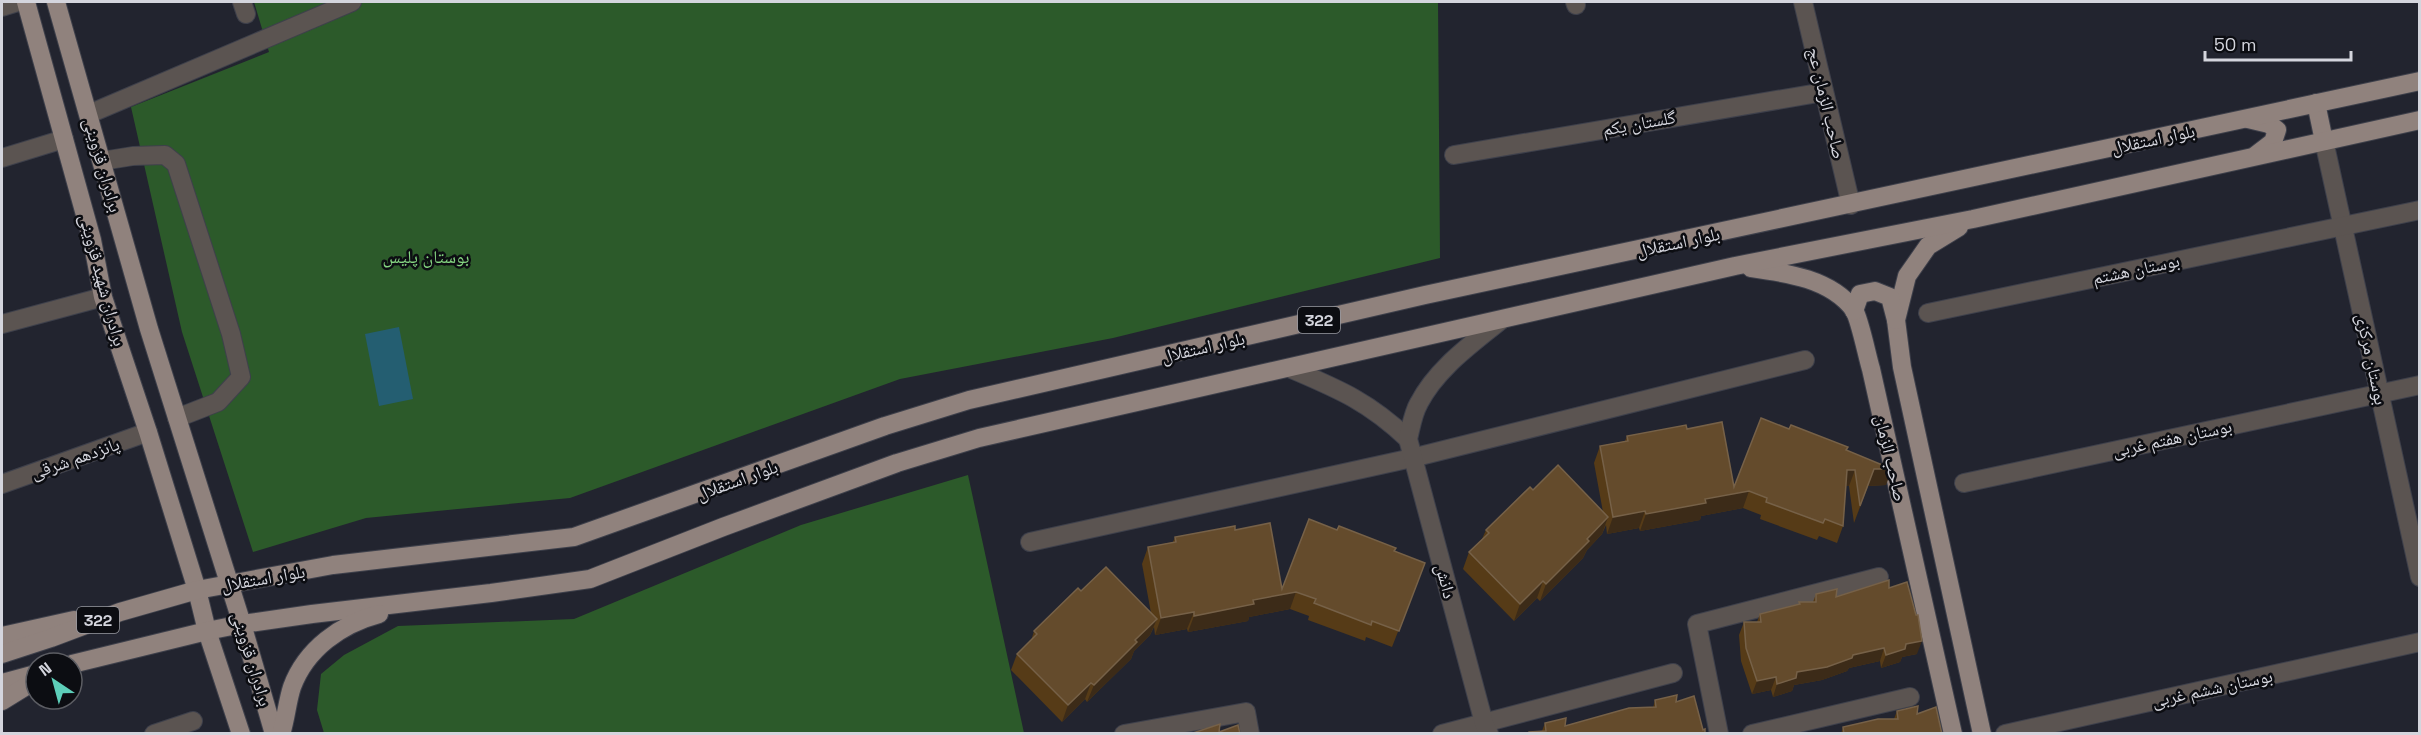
<svg xmlns="http://www.w3.org/2000/svg" width="2421" height="735" font-family="'Space Grotesk','Noto Naskh Arabic',sans-serif">
<style>
.green{fill:#2c5a2a}
.water{fill:#245e71}
.lines{fill:none;stroke-linecap:round;stroke-linejoin:round}
.minor-casing{stroke:#3e404b;stroke-width:20}
.major-casing{stroke:#3e404b;stroke-width:20}
.minor{stroke:#5b5451;stroke-width:18}
.major{stroke:#90827d;stroke-width:18}
.wall{fill:#563b17}
.shaded-wall{fill:#3c2b18}
.building{fill:#644b2c;stroke:#766148;stroke-width:1.5}
.labels{text-anchor:middle;dominant-baseline:central;stroke-width:5;stroke-linejoin:round;paint-order:stroke}
.shield{fill:#0c0d12;stroke:#9899a0;stroke-width:1.5}
.shield-label{font-size:16px;font-weight:bold;fill:#d4d5dd}
.street-label{font-size:18px;fill:#d4d5dd;stroke:#0c0d12}
.park-label{font-size:18px;fill:#86d782;stroke:#0c0d12}
</style>
<rect width="100%" height="100%" fill="#22242f"/>
<!-- green -->
<g class="green">
<polygon points="254,2 1438,2 1440,258 1113,338 900,379 570,498 366,518 253,552 182,332 131,107 269,52"/>
<polygon points="968,475 1024,733 324,733 317,710 321,674 344,655 398,626 574,619 801,525"/>
</g>
<!-- water -->
<polygon class="water" points="399,327 413,399 379,406 365,334"/>
<g class="lines">
<defs>
<g id="minor">
<polyline points="242,2 246,14"/>
<polyline points="1575,2 1576,5"/>
<polyline points="1803,2 1851,205"/>
<polyline points="2,7 18,2"/>
<polyline points="89,114 352,2"/>
<polyline points="2324,141 2420,577"/>
<polyline points="1454,155 1824,92"/>
<polyline points="2,158 64,139"/>
<polyline points="102,161 133,156 165,155 176,164 231,334 241,377 218,402 177,418"/>
<polyline points="1928,313 2420,210"/>
<polyline points="2,324 103,297"/>
<path d="M1289 368C1338 389 1368 401 1408 439"/>
<polyline points="1964,483 2420,385"/>
<polyline points="2,484 148,432"/>
<polyline points="1030,542 1412,458 1805,360"/>
<polyline points="154,734 193,721"/>
<polyline points="1124,734 1246,712 1250,734"/>
<polyline points="1442,734 1673,673"/>
<path d="M1489 734 1484 723 1408 439C1411 427 1413 413 1419 403 1437 368 1472 344 1501 320"/>
<polyline points="1719,734 1697,624 1879,577"/>
<polyline points="1752,734 1910,697"/>
<polyline points="2005,734 2420,642"/>
</g>
<g id="major">
<polyline points="26,2 92,240 103,297 148,432 197,590 207,631 241,734"/>
<polyline points="56,2 149,329 242,624 274,734"/>
<polyline points="2316,103 2324,141"/>
<polyline points="2248,119 2269,124 2277,130 2273,142 2256,155"/>
<polyline points="1959,227 1928,246 1907,276 1896,320 1902,367 1982,734"/>
<path d="M1751 268C1787 273 1831 279 1854 310 1860 320 1867 356 1871 369L1953 734"/>
<polyline points="1854,311 1860,294 1875,291 1890,297 1896,320"/>
<polyline points="2,636 74,620"/>
<polyline points="2,654 51,638 120,612 197,590 333,565 574,537 885,426 969,400 1425,295 2420,81"/>
<polyline points="72,664 207,631 242,624 312,614 491,593 590,579 723,527 897,463 979,438 1735,266 1973,219 2420,120"/>
<polyline points="2,683 32,675"/>
<polyline points="2,701 36,680"/>
<path d="M281 734C286 719 287 702 292 687 306 649 341 624 379 614"/>
</g>
</defs>
<!-- minor casing -->
<use href="#minor" class="minor-casing"/>
<!-- major casing -->
<use href="#major" class="major-casing"/>
<!-- minor -->
<use href="#minor" class="minor"/>
<!-- major -->
<use href="#major" class="major"/>
</g>
<!-- wall -->
<g class="wall">
<polygon points="1687,429 1734,487 1846,450 1886,485 1868,486 1854,523 1849,486 1846,486 1843,526 1837,543 1819,536 1817,540 1760,519 1761,515 1743,508 1701,516 1700,520 1640,531 1639,528 1607,534 1606,525 1602,534 1587,550 1583,558 1540,601 1537,598 1514,621 1463,569 1469,552 1482,539 1486,530 1533,490 1603,512 1594,463 1600,446 1625,441 1627,436"/>
<polygon points="1235,530 1282,589 1395,551 1425,563 1392,647 1366,637 1365,641 1308,620 1309,616 1290,609 1249,617 1248,621 1188,632 1187,629 1155,635 1154,627 1150,635 1134,651 1131,659 1087,702 1085,699 1062,722 1011,670 1017,654 1031,641 1034,631 1081,591 1151,613 1142,564 1148,547 1173,542 1175,537"/>
<polygon points="1889,588 1917,654 1902,657 1900,662 1881,668 1880,661 1849,668 1847,671 1822,680 1794,685 1792,691 1773,697 1771,690 1752,694 1741,661 1739,635 1744,622 1757,622 1760,614 1799,604 1799,602 1813,602 1816,594 1836,597"/>
<polygon points="1655,700 1676,702 1703,730 1705,734 1528,734 1529,732 1542,731 1545,723 1565,726 1653,708"/>
<polygon points="1897,711 1917,714 1942,734 1841,734 1843,727 1894,719"/>
</g>
<!-- shaded-wall -->
<g class="shaded-wall">
<polygon points="1874,469 1892,469 1886,485 1868,486 1854,523"/>
<polygon points="1847,470 1855,470 1849,486 1841,486"/>
<polygon points="1749,491 1743,508 1701,516 1700,520 1640,531 1646,514 1705,499"/>
<polygon points="1645,511 1639,528 1607,534 1613,517"/>
<polygon points="1608,517 1602,534 1587,550 1583,558 1540,601 1546,584 1587,539"/>
<polygon points="1543,581 1537,598 1514,621 1520,604"/>
<polygon points="1296,592 1290,609 1249,617 1248,621 1188,632 1194,616 1253,600"/>
<polygon points="1194,612 1187,629 1155,635 1161,618"/>
<polygon points="1157,619 1150,635 1134,651 1131,659 1087,702 1094,685 1135,640"/>
<polygon points="1922,641 1917,654 1902,657 1900,662 1881,668 1886,655 1906,644"/>
<polygon points="1884,648 1880,661 1849,668 1847,671 1822,680 1794,685 1792,691 1773,697 1777,684 1797,672 1853,655"/>
<polygon points="1776,677 1771,690 1752,694 1757,681"/>
<polygon points="1091,683 1085,699 1062,722 1068,705"/>
</g>
<!-- building -->
<g class="building">
<polygon points="1761,418 1789,429 1791,425 1848,447 1846,450 1892,469 1874,469 1860,506 1855,470 1847,470 1843,526 1825,519 1823,523 1766,502 1767,498 1749,491 1705,499 1706,503 1646,514 1645,511 1613,517 1600,446 1628,441 1627,436 1686,425 1687,429 1722,422 1734,487"/>
<polygon points="1558,465 1608,517 1587,539 1589,541 1546,584 1543,581 1520,604 1469,552 1489,533 1486,530 1530,487 1533,490"/>
<polygon points="1309,519 1337,530 1339,526 1396,548 1394,551 1425,563 1399,631 1372,621 1371,625 1314,603 1316,599 1296,592 1253,600 1254,604 1194,616 1194,612 1161,618 1148,547 1176,542 1175,537 1235,526 1235,530 1270,523 1282,589"/>
<polygon points="1106,567 1157,619 1135,640 1137,642 1094,685 1091,683 1068,705 1017,654 1037,634 1034,631 1078,588 1081,591"/>
<polygon points="1889,580 1889,588 1907,582 1916,615 1918,615 1922,641 1906,644 1905,649 1886,655 1884,648 1853,655 1852,658 1827,667 1797,672 1796,678 1777,684 1776,677 1757,681 1746,648 1744,622 1761,622 1760,614 1800,604 1799,602 1816,602 1816,594 1837,589 1836,597"/>
<polygon points="1677,695 1676,702 1694,696 1703,730 1705,729 1705,734 1529,734 1529,732 1546,731 1545,723 1566,718 1565,726 1629,708 1656,707 1655,700"/>
<polygon points="1918,706 1917,714 1936,707 1942,734 1844,734 1843,727 1878,719 1898,719 1897,711"/>
<polygon points="1220,724 1219,732 1238,725 1240,734 1190,734"/>
</g>
<g class="labels">
<!-- shield labels -->
<g class="shield">
<rect x="1298" y="307" width="42" height="26" rx="4.5"/>
<rect x="77" y="607" width="42" height="26" rx="4.5"/>
</g>
<g class="shield-label">
<text x="1319" y="320">322</text>
<text x="98" y="620">322</text>
</g>
<!-- street labels -->
<g class="street-label">
<text transform="translate(1827 103) rotate(77)">صاحب الزمان عج</text>
<text transform="translate(1639 123) rotate(-10)">گلستان یکم</text>
<text transform="translate(2153 139) rotate(-12)">بلوار استقلال</text>
<text transform="translate(103 165) rotate(74)">برادران قزوینی</text>
<text transform="translate(1678 242) rotate(-12)">بلوار استقلال</text>
<text transform="translate(2136 269) rotate(-12)">بوستان هشتم</text>
<text transform="translate(103 280) rotate(75)">برادران شهید قزوینی</text>
<text transform="translate(1203 347) rotate(-13)">بلوار استقلال</text>
<text transform="translate(2372 359) rotate(78)">بوستان مرکزی</text>
<text transform="translate(2172 438) rotate(-12)">بوستان هفتم غربی</text>
<text transform="translate(75 458) rotate(-19)">پانزدهم شرقی</text>
<text transform="translate(1891 458) rotate(77)">صاحب الزمان</text>
<text transform="translate(737 480) rotate(-20)">بلوار استقلال</text>
<text transform="translate(263 578) rotate(-10)">بلوار استقلال</text>
<text transform="translate(1446 581) rotate(75)">دانش</text>
<text transform="translate(252 659) rotate(73)">برادران قزوینی</text>
<text transform="translate(2212 688) rotate(-12)">بوستان ششم غربی</text>
</g>
<!-- park labels -->
<g class="park-label">
<text x="426" y="256">بوستان پلیس</text>
</g>
</g>
<!-- border -->
<rect width="2421" height="735" fill="none" stroke="#d4d5dd" stroke-width="6"/>
<!-- north arrow -->
<g transform="translate(54 681) rotate(324)"><circle r="28" fill="#0c0d12" stroke="#5c5d63" stroke-width="1.5"/>
<path d="M0-4.5L10 22L0 15L-10 22Z" fill="#5dceb9"/>
<text y="-9" font-size="16" font-weight="bold" text-anchor="middle" fill="#d4d5dd">N</text>
</g>
<!-- scale -->
<path d="M2205 51v9h146v-9" fill="none" stroke="#d4d5dd" stroke-width="3"/>
<text x="2214" y="51" font-size="18" fill="#d4d5dd" stroke="#0c0d12" stroke-width="4.5" paint-order="stroke">50 m</text>
</svg>
